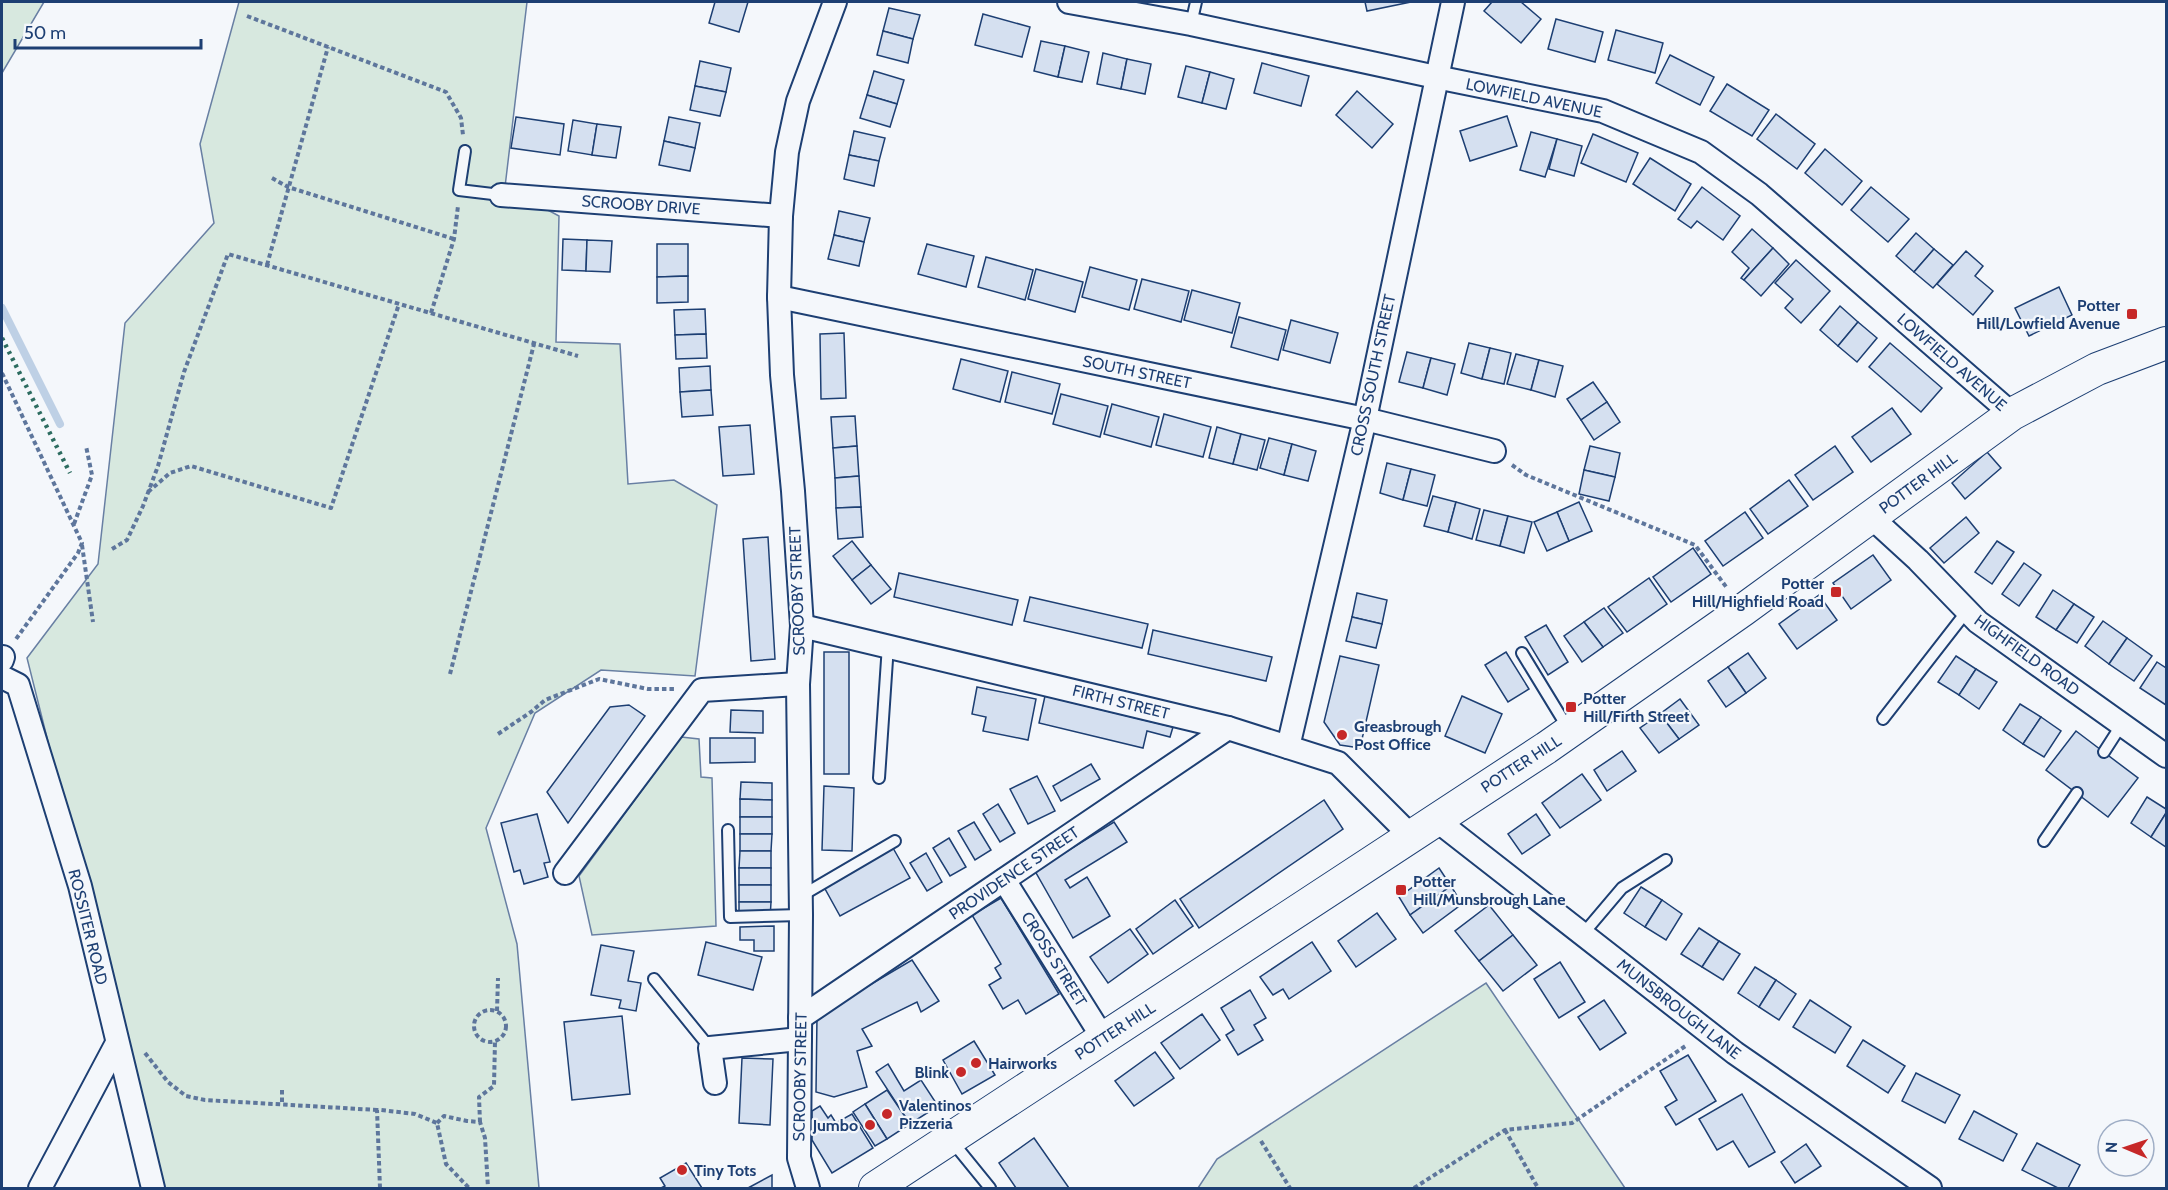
<svg xmlns="http://www.w3.org/2000/svg" width="2168" height="1190" font-family="Cabin,sans-serif">
<style>
.green{fill:#d7e8df;stroke:#687fa3;stroke-width:1.5}
.lines{fill:none;stroke-linecap:round;stroke-linejoin:round}
.stream{stroke:#bed0e5;stroke-width:8}
.building{fill:#d5e0f0;stroke:#1d3f73;stroke-width:1.5}
.lane-casing{stroke:#1d3f73;stroke-width:14}
.street-casing{stroke:#1d3f73;stroke-width:26}
.secondary-casing{stroke:#1d3f73;stroke-width:34}
.path{stroke:#5e769c;stroke-width:4;stroke-dasharray:4.5 3;stroke-linecap:butt}
.lane{stroke:#f4f7fb;stroke-width:10}
.street{stroke:#f4f7fb;stroke-width:22}
.secondary{stroke:#f4f7fb;stroke-width:32}
.hedge{stroke:#2c6c60;stroke-width:4.5;stroke-dasharray:3 4.5;stroke-linecap:butt}
.poi-dot{fill:#c62828;stroke:#f4f7fb;stroke-width:2}
.labels{text-anchor:middle;dominant-baseline:central;stroke-width:4.5;stroke-linejoin:round;paint-order:stroke}
.street-label{font-size:16px;fill:#1d3f73;stroke:#f4f7fb}
.poi-label{font-size:16px;font-weight:bold;fill:#1d3f73;stroke:#f4f7fb;text-anchor:start}
</style>
<rect width="100%" height="100%" fill="#f4f7fb"/>
<!-- green -->
<g class="green">
<polygon points="2,2 44,2 2,73"/>
<polygon points="239,2 527,2 505,187 559,216 556,342 620,344 628,484 674,480 717,505 695,676 601,670 535,713 486,828 517,944 539,1188 160,1188 27,658 98,564 125,323 214,223 200,144"/>
<polygon points="681,737 699,739 701,777 712,778 716,926 592,935 579,876"/>
<polygon points="1486,983 1625,1188 1198,1188 1217,1159"/>
</g>
<g class="lines">
<!-- stream -->
<polyline class="stream" points="2,308 60,424"/>
</g>
<!-- building -->
<g class="building">
<polygon points="715,2 748,2 739,32 709,23"/>
<polygon points="1365,2 1411,2 1367,11"/>
<polygon points="1492,2 1521,2 1541,19 1521,43 1484,11"/>
<polygon points="889,8 920,15 913,39 883,31"/>
<polygon points="983,14 1030,27 1022,57 975,45"/>
<polygon points="1556,19 1603,32 1595,62 1548,49"/>
<polygon points="1616,30 1663,43 1655,73 1608,60"/>
<polygon points="883,31 913,39 908,63 877,55"/>
<polygon points="1041,41 1065,46 1058,77 1034,71"/>
<polygon points="1065,46 1089,52 1082,82 1058,77"/>
<polygon points="1103,53 1127,59 1121,89 1097,84"/>
<polygon points="1670,55 1714,77 1700,105 1656,83"/>
<polygon points="1127,59 1151,64 1145,94 1121,89"/>
<polygon points="700,61 731,68 726,92 695,86"/>
<polygon points="1262,63 1309,76 1301,106 1254,93"/>
<polygon points="1186,66 1210,72 1202,103 1178,97"/>
<polygon points="874,71 904,80 897,104 867,95"/>
<polygon points="1210,72 1234,79 1226,109 1202,103"/>
<polygon points="1727,84 1769,110 1752,136 1710,111"/>
<polygon points="695,86 726,92 720,116 690,110"/>
<polygon points="1357,91 1393,124 1372,148 1336,115"/>
<polygon points="867,95 897,104 890,127 860,118"/>
<polygon points="1776,114 1815,144 1797,169 1757,139"/>
<polygon points="1507,116 1517,146 1470,161 1460,131"/>
<polygon points="516,117 564,124 560,155 511,148"/>
<polygon points="669,117 700,123 695,148 664,141"/>
<polygon points="573,120 597,124 592,155 568,151"/>
<polygon points="597,124 621,127 616,158 592,155"/>
<polygon points="854,131 885,138 879,161 849,155"/>
<polygon points="1531,132 1557,139 1545,177 1520,170"/>
<polygon points="1593,134 1638,153 1626,182 1581,163"/>
<polygon points="1557,139 1582,146 1574,176 1549,169"/>
<polygon points="664,141 695,148 690,171 659,165"/>
<polygon points="1825,149 1862,181 1842,205 1805,173"/>
<polygon points="849,155 879,161 874,186 844,179"/>
<polygon points="1650,158 1691,184 1675,211 1633,184"/>
<polygon points="1702,187 1740,216 1723,240 1697,221 1691,228 1678,219"/>
<polygon points="1871,187 1909,219 1888,242 1851,210"/>
<polygon points="839,211 870,218 864,242 834,235"/>
<polygon points="1752,229 1773,248 1744,280 1741,278 1749,268 1732,252"/>
<polygon points="1916,233 1934,249 1914,272 1896,256"/>
<polygon points="834,235 864,242 859,266 828,259"/>
<polygon points="563,239 587,240 586,271 562,270"/>
<polygon points="587,240 612,241 610,272 586,271"/>
<polygon points="657,244 688,244 688,276 657,277"/>
<polygon points="927,244 974,256 966,287 918,274"/>
<polygon points="1773,248 1789,264 1761,296 1744,280"/>
<polygon points="1934,249 1953,265 1933,288 1914,272"/>
<polygon points="1966,251 1983,266 1975,276 1993,291 1973,315 1937,284"/>
<polygon points="986,257 1033,270 1025,300 978,287"/>
<polygon points="1796,260 1830,291 1801,323 1785,308 1793,299 1775,283"/>
<polygon points="1090,267 1137,280 1129,310 1082,297"/>
<polygon points="1036,269 1083,282 1075,312 1028,299"/>
<polygon points="688,276 688,302 657,303 657,277"/>
<polygon points="1142,279 1189,291 1181,322 1134,309"/>
<polygon points="2059,287 2072,315 2029,336 2015,308"/>
<polygon points="1192,290 1240,303 1232,333 1184,320"/>
<polygon points="1840,306 1858,322 1838,346 1820,330"/>
<polygon points="705,309 706,334 675,335 674,310"/>
<polygon points="1239,317 1286,330 1278,360 1231,347"/>
<polygon points="1291,320 1338,333 1330,363 1283,350"/>
<polygon points="1858,322 1877,338 1857,362 1838,346"/>
<polygon points="844,333 846,398 821,399 820,334"/>
<polygon points="706,334 707,358 676,359 675,335"/>
<polygon points="1469,343 1490,348 1482,379 1461,373"/>
<polygon points="1890,343 1942,388 1921,412 1869,367"/>
<polygon points="1490,348 1511,353 1504,384 1482,379"/>
<polygon points="1407,352 1431,358 1423,388 1399,382"/>
<polygon points="1516,354 1539,360 1531,390 1507,384"/>
<polygon points="1431,358 1455,364 1447,395 1423,388"/>
<polygon points="961,359 1008,371 1000,402 953,389"/>
<polygon points="1539,360 1563,366 1555,397 1531,390"/>
<polygon points="710,366 711,390 680,392 679,368"/>
<polygon points="1012,372 1060,384 1052,414 1005,402"/>
<polygon points="1593,382 1607,402 1581,420 1567,399"/>
<polygon points="711,390 713,415 682,417 680,392"/>
<polygon points="1061,394 1108,406 1100,437 1053,424"/>
<polygon points="1607,402 1620,422 1594,440 1581,420"/>
<polygon points="1112,404 1159,417 1151,447 1104,434"/>
<polygon points="1892,408 1911,434 1871,462 1852,437"/>
<polygon points="1164,414 1211,427 1203,457 1156,445"/>
<polygon points="855,416 857,446 833,448 831,417"/>
<polygon points="750,425 754,474 723,476 719,427"/>
<polygon points="1217,427 1241,434 1233,464 1209,458"/>
<polygon points="1241,434 1265,440 1257,470 1233,464"/>
<polygon points="1269,438 1292,444 1284,475 1260,468"/>
<polygon points="1292,444 1316,451 1308,481 1284,475"/>
<polygon points="857,446 859,476 835,478 833,448"/>
<polygon points="1590,446 1620,453 1615,477 1584,470"/>
<polygon points="1835,446 1853,472 1813,500 1795,475"/>
<polygon points="1987,452 2001,468 1965,499 1952,483"/>
<polygon points="1387,463 1411,469 1403,500 1380,493"/>
<polygon points="1411,469 1435,475 1427,506 1403,500"/>
<polygon points="1584,470 1615,477 1609,501 1579,494"/>
<polygon points="859,476 861,507 836,508 835,478"/>
<polygon points="1789,480 1808,506 1768,534 1750,509"/>
<polygon points="1433,496 1456,502 1448,532 1424,526"/>
<polygon points="1456,502 1480,509 1472,539 1448,532"/>
<polygon points="1579,502 1592,531 1569,541 1557,512"/>
<polygon points="861,507 863,537 838,539 836,508"/>
<polygon points="1484,510 1508,516 1500,546 1476,540"/>
<polygon points="1557,512 1569,541 1547,551 1534,522"/>
<polygon points="1745,512 1763,538 1723,566 1705,541"/>
<polygon points="1508,516 1532,522 1524,553 1500,546"/>
<polygon points="1966,517 1979,533 1944,563 1930,548"/>
<polygon points="768,537 775,659 751,661 743,539"/>
<polygon points="852,541 871,565 852,580 833,556"/>
<polygon points="1997,541 2014,552 1992,584 1975,572"/>
<polygon points="1693,548 1711,574 1671,602 1653,577"/>
<polygon points="1873,555 1891,580 1851,609 1833,583"/>
<polygon points="2024,563 2041,575 2019,606 2002,594"/>
<polygon points="871,565 891,589 871,604 852,580"/>
<polygon points="899,573 1018,600 1012,625 894,597"/>
<polygon points="1649,578 1667,604 1627,632 1608,607"/>
<polygon points="2053,590 2074,604 2056,630 2036,617"/>
<polygon points="1357,593 1387,600 1382,624 1352,617"/>
<polygon points="1819,595 1837,620 1797,649 1779,624"/>
<polygon points="1030,597 1148,624 1142,648 1024,621"/>
<polygon points="2074,604 2094,617 2077,643 2056,630"/>
<polygon points="1604,608 1623,633 1603,647 1584,622"/>
<polygon points="1352,617 1382,624 1376,648 1346,641"/>
<polygon points="2103,621 2127,638 2109,664 2085,646"/>
<polygon points="1584,622 1603,647 1582,662 1564,636"/>
<polygon points="1546,625 1568,662 1548,675 1525,637"/>
<polygon points="1153,630 1272,657 1266,681 1148,654"/>
<polygon points="2127,638 2152,656 2134,681 2109,664"/>
<rect x="824" y="652" width="25" height="122"/>
<polygon points="1506,652 1529,689 1508,702 1485,665"/>
<polygon points="1748,653 1766,678 1746,693 1728,667"/>
<polygon points="1340,656 1379,665 1360,748 1340,745 1324,722"/>
<polygon points="1956,656 1976,669 1959,695 1938,682"/>
<polygon points="2157,662 2166,668 2166,705 2140,688"/>
<polygon points="1728,667 1746,693 1726,707 1708,681"/>
<polygon points="1976,669 1997,682 1979,709 1959,695"/>
<polygon points="977,687 1036,699 1028,740 983,731 986,717 972,714"/>
<polygon points="1045,696 1173,727 1170,737 1147,731 1143,748 1039,723"/>
<polygon points="1462,696 1502,714 1485,753 1445,736"/>
<polygon points="1680,699 1699,725 1679,739 1660,714"/>
<polygon points="2020,704 2041,717 2023,744 2003,730"/>
<polygon points="629,705 645,716 568,823 547,792 610,707"/>
<polygon points="731,710 763,711 763,733 730,732"/>
<polygon points="1660,714 1679,739 1659,753 1640,728"/>
<polygon points="2041,717 2061,731 2044,757 2023,744"/>
<polygon points="2076,731 2138,778 2108,817 2046,770"/>
<polygon points="710,738 755,738 755,762 710,763"/>
<polygon points="1622,751 1636,771 1607,791 1594,770"/>
<polygon points="1091,764 1100,779 1061,801 1053,786"/>
<polygon points="1582,774 1601,800 1560,828 1542,803"/>
<polygon points="1037,776 1055,811 1028,824 1010,789"/>
<polygon points="741,782 772,783 772,800 740,799"/>
<polygon points="824,786 854,788 852,851 822,850"/>
<polygon points="2147,797 2166,809 2166,813 2151,837 2131,823"/>
<polygon points="740,799 772,800 772,817 740,817"/>
<polygon points="1324,800 1343,829 1199,928 1180,899"/>
<polygon points="998,804 1015,833 1000,842 983,814"/>
<polygon points="2166,813 2166,847 2151,837"/>
<polygon points="537,814 550,862 544,863 548,877 524,884 520,870 514,872 501,823"/>
<polygon points="1536,814 1550,835 1522,854 1508,834"/>
<rect x="740" y="817" width="32" height="17"/>
<polygon points="974,822 991,850 975,860 958,831"/>
<polygon points="1114,822 1127,842 1065,880 1070,888 1087,877 1110,916 1073,938 1035,871"/>
<polygon points="740,834 772,834 771,851 740,851"/>
<polygon points="949,838 966,867 950,876 933,848"/>
<polygon points="893,848 910,878 840,916 824,887"/>
<polygon points="740,851 771,851 771,868 739,868"/>
<polygon points="926,853 942,882 927,891 910,863"/>
<rect x="739" y="868" width="32" height="17"/>
<polygon points="1439,868 1451,886 1410,915 1399,897"/>
<rect x="739" y="885" width="32" height="17"/>
<polygon points="1451,886 1462,904 1423,933 1410,915"/>
<polygon points="1641,887 1662,900 1645,927 1624,913"/>
<polygon points="1001,898 1059,994 1026,1014 1018,1000 1003,1009 989,985 1001,978 995,968 1001,964 972,915"/>
<polygon points="1175,900 1193,926 1153,954 1136,929"/>
<polygon points="1662,900 1682,914 1666,940 1645,927"/>
<polygon points="739,902 771,902 770,919 739,919"/>
<polygon points="1489,905 1513,935 1479,961 1455,931"/>
<polygon points="1377,913 1396,939 1356,967 1338,941"/>
<polygon points="774,926 774,951 754,951 754,940 740,940 740,927"/>
<polygon points="1699,928 1719,941 1702,967 1681,954"/>
<polygon points="1130,929 1148,954 1108,983 1090,957"/>
<polygon points="1513,935 1537,965 1503,991 1479,961"/>
<polygon points="1719,941 1740,954 1723,980 1702,967"/>
<polygon points="706,942 762,957 753,990 698,975"/>
<polygon points="1312,942 1331,971 1289,999 1283,989 1273,995 1260,977"/>
<polygon points="601,945 634,951 628,981 641,983 636,1011 619,1008 621,1000 591,995"/>
<polygon points="912,960 939,1001 921,1012 917,1002 862,1029 872,1046 857,1051 867,1087 834,1097 816,1092 817,1016"/>
<polygon points="1560,962 1585,1002 1559,1018 1534,979"/>
<polygon points="1755,967 1776,980 1759,1007 1738,993"/>
<polygon points="1776,980 1796,994 1779,1020 1759,1007"/>
<polygon points="1250,990 1266,1018 1254,1025 1263,1040 1238,1055 1226,1035 1234,1030 1221,1008"/>
<polygon points="1604,1000 1626,1033 1600,1050 1578,1017"/>
<polygon points="1810,1000 1851,1027 1835,1053 1793,1027"/>
<polygon points="1202,1014 1220,1040 1180,1069 1161,1043"/>
<polygon points="622,1016 630,1094 572,1100 564,1022"/>
<polygon points="1863,1040 1905,1066 1888,1093 1847,1066"/>
<polygon points="974,1041 995,1075 962,1094 943,1060"/>
<polygon points="1155,1052 1174,1078 1134,1106 1115,1081"/>
<polygon points="1688,1055 1716,1101 1676,1125 1665,1107 1677,1100 1660,1071"/>
<polygon points="742,1058 773,1059 770,1125 739,1123"/>
<polygon points="888,1064 904,1091 921,1080 938,1106 910,1124 876,1072"/>
<polygon points="1916,1073 1960,1095 1945,1123 1902,1101"/>
<polygon points="887,1090 910,1124 887,1139 865,1104"/>
<polygon points="1742,1094 1775,1152 1749,1167 1733,1141 1717,1150 1699,1119"/>
<polygon points="865,1104 887,1139 875,1146 853,1112"/>
<polygon points="820,1106 828,1118 831,1115 836,1123 852,1114 873,1148 832,1173 812,1140 812,1111"/>
<polygon points="1974,1111 2017,1134 2003,1161 1959,1139"/>
<polygon points="1034,1138 1069,1188 1016,1188 999,1163"/>
<polygon points="2037,1143 2080,1165 2068,1188 2058,1188 2022,1170"/>
<polygon points="1806,1144 1821,1166 1795,1183 1781,1162"/>
<polygon points="686,1163 702,1188 661,1188 665,1186 660,1178"/>
<polygon points="772,1175 772,1188 748,1188"/>
</g>
<g class="lines">
<defs>
<g id="lane">
<polyline points="1191,24 1196,2"/>
<polyline points="465,151 459,190 501,195"/>
<polyline points="1522,653 1569,730"/>
<polyline points="1883,719 1967,611"/>
<polyline points="2104,752 2122,724"/>
<polyline points="879,778 888,645"/>
<polyline points="728,830 730,917 801,915"/>
<polyline points="2044,841 2077,793"/>
<polyline points="801,896 895,841"/>
<polyline points="1583,934 1622,888 1666,860"/>
<polyline points="654,979 710,1048"/>
<polyline points="951,1140 990,1188"/>
</g>
<g id="street">
<polyline points="1069,2 1191,24 1436,77 1603,111 1701,152 1759,194 2012,414"/>
<polyline points="501,195 781,216"/>
<polyline points="779,297 1365,419 1494,451"/>
<polyline points="1871,517 1918,560 1978,622 2166,756"/>
<polyline points="802,626 1228,728 1338,763 1411,836"/>
<polyline points="2,660 3,657"/>
<polyline points="2,677 18,685 80,886 153,1188"/>
<polyline points="1288,747 1365,419 1453,2"/>
<polyline points="1435,819 1735,1053 1930,1188"/>
<polyline points="565,873 702,690 798,684"/>
<polyline points="1004,880 1103,1038"/>
<polyline points="800,1018 1228,728"/>
<polyline points="715,1083 710,1048 800,1039"/>
<polyline points="40,1188 117,1043"/>
<polyline points="808,1188 799,1158 801,915 798,684 802,626 793,491 782,375 779,297 781,216 787,152 798,101 835,2"/>
</g>
<polyline id="secondary" points="875,1188 1546,748 1743,610 2012,414 2097,369 2166,343"/>
</defs>
<!-- lane casing -->
<use href="#lane" class="lane-casing"/>
<!-- street casing -->
<use href="#street" class="street-casing"/>
<!-- secondary casing -->
<use href="#secondary" class="secondary-casing"/>
<!-- path -->
<g class="path">
<polyline points="247,16 446,92 461,118 463,135"/>
<polyline points="272,178 288,187 454,239"/>
<polyline points="267,265 328,47"/>
<polyline points="431,313 454,239 458,206"/>
<polyline points="2,373 82,543 78,553 16,639"/>
<polyline points="1512,465 1526,475 1695,545 1727,588"/>
<polyline points="148,492 170,473 191,466 331,508 399,304"/>
<polyline points="74,524 92,475 86,446"/>
<polyline points="82,545 93,622"/>
<polyline points="112,549 127,540 143,506 158,466 184,372 228,254 578,356"/>
<polyline points="450,674 534,344"/>
<polyline points="498,734 531,712 545,700 599,679 648,689 674,689"/>
<circle cx="490" cy="1026" r="16"/>
<polyline points="497,1011 498,978"/>
<polyline points="145,1053 168,1082 186,1096 205,1100 377,1110"/>
<polyline points="282,1090 282,1104"/>
<polyline points="480,1122 479,1097 494,1086 495,1041"/>
<polyline points="437,1123 444,1116 467,1121 480,1122 485,1138 488,1188"/>
<polyline points="1505,1130 1538,1188"/>
<polyline points="1261,1141 1290,1188"/>
<polyline points="380,1188 377,1110 381,1110 415,1114 437,1123 446,1164 469,1188"/>
<polyline points="1414,1188 1505,1130 1572,1123 1687,1045"/>
</g>
<!-- lane -->
<use href="#lane" class="lane"/>
<!-- street -->
<use href="#street" class="street"/>
<!-- secondary -->
<use href="#secondary" class="secondary"/>
<!-- hedge -->
<polyline class="hedge" points="2,338 70,473"/>
</g>
<!-- markers -->
<g class="poi-dot">
<rect x="2126" y="308" width="12" height="12" rx="3"/>
<rect x="1830" y="586" width="12" height="12" rx="3"/>
<rect x="1565" y="701" width="12" height="12" rx="3"/>
<circle cx="1342" cy="735" r="6"/>
<rect x="1395" y="884" width="12" height="12" rx="3"/>
<circle cx="976" cy="1063" r="6"/>
<circle cx="961" cy="1072" r="6"/>
<circle cx="887" cy="1114" r="6"/>
<circle cx="870" cy="1125" r="6"/>
<circle cx="682" cy="1170" r="6"/>
</g>
<g class="labels">
<!-- street labels -->
<g class="street-label">
<text transform="translate(1534 98) rotate(12)">LOWFIELD AVENUE</text>
<text transform="translate(641 205) rotate(4)">SCROOBY DRIVE</text>
<text transform="translate(1952 362) rotate(41)">LOWFIELD AVENUE</text>
<text transform="translate(1137 372) rotate(12)">SOUTH STREET</text>
<text transform="translate(1373 375) rotate(-78)">CROSS SOUTH STREET</text>
<text transform="translate(1918 483) rotate(-36)">POTTER HILL</text>
<text transform="translate(797 591) rotate(-92)">SCROOBY STREET</text>
<text transform="translate(2027 655) rotate(36)">HIGHFIELD ROAD</text>
<text transform="translate(1121 702) rotate(14)">FIRTH STREET</text>
<text transform="translate(1521 764) rotate(-33)">POTTER HILL</text>
<text transform="translate(1014 873) rotate(-34)">PROVIDENCE STREET</text>
<text transform="translate(88 927) rotate(76)">ROSSITER ROAD</text>
<text transform="translate(1054 959) rotate(58)">CROSS STREET</text>
<text transform="translate(1679 1009) rotate(38)">MUNSBROUGH LANE</text>
<text transform="translate(1115 1031) rotate(-33)">POTTER HILL</text>
<text transform="translate(800 1077) rotate(-89)">SCROOBY STREET</text>
</g>
<!-- poi labels -->
<g class="poi-label">
<text x="2120" y="305" text-anchor="end">Potter<tspan x="2120" dy="18">Hill/Lowfield Avenue</tspan></text>
<text x="1824" y="583" text-anchor="end">Potter<tspan x="1824" dy="18">Hill/Highfield Road</tspan></text>
<text x="1583" y="698">Potter<tspan x="1583" dy="18">Hill/Firth Street</tspan></text>
<text x="1354" y="726">Greasbrough<tspan x="1354" dy="18">Post Office</tspan></text>
<text x="1413" y="881">Potter<tspan x="1413" dy="18">Hill/Munsbrough Lane</tspan></text>
<text x="988" y="1063">Hairworks</text>
<text x="949" y="1072" text-anchor="end">Blink</text>
<text x="899" y="1105">Valentinos<tspan x="899" dy="18">Pizzeria</tspan></text>
<text x="858" y="1125" text-anchor="end">Jumbo</text>
<text x="694" y="1170">Tiny Tots</text>
</g>
</g>
<!-- border -->
<rect width="2168" height="1190" fill="none" stroke="#1d3f73" stroke-width="6"/>
<!-- north arrow -->
<g transform="translate(2126 1148) rotate(272)"><circle r="28" fill="#f4f7fb" stroke="#9eadc5" stroke-width="1.5"/>
<path d="M0-4.5L10 22L0 15L-10 22Z" fill="#c62828"/>
<text y="-9" font-size="16" font-weight="bold" text-anchor="middle" fill="#1d3f73">N</text>
</g>
<!-- scale -->
<path d="M15 39v9h186v-9" fill="none" stroke="#1d3f73" stroke-width="3"/>
<text x="24" y="39" font-size="18" fill="#1d3f73" stroke="#f4f7fb" stroke-width="4.5" paint-order="stroke">50 m</text>
</svg>
